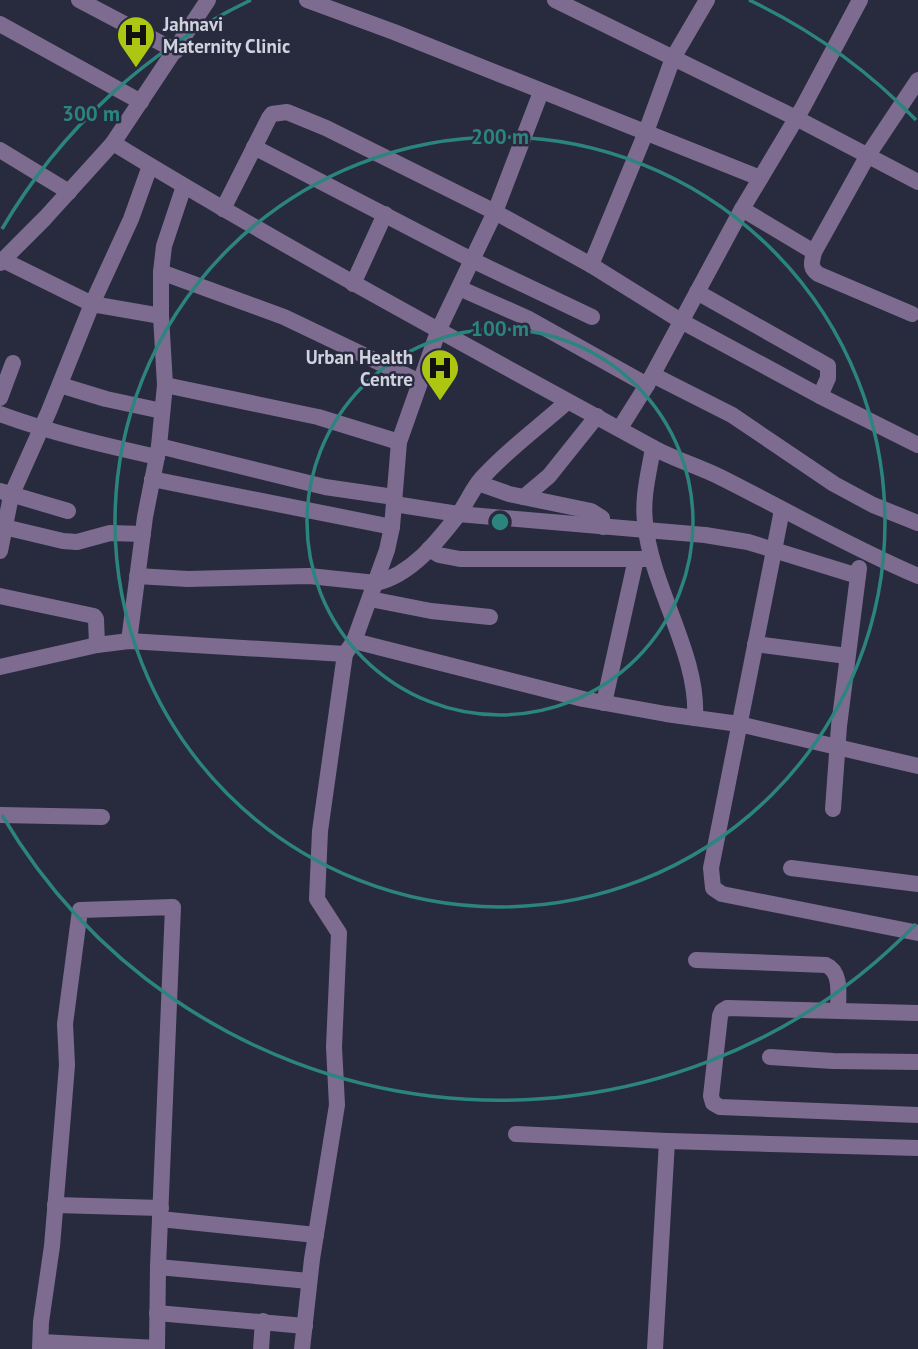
<svg xmlns="http://www.w3.org/2000/svg" width="918" height="1349" font-family="'PT Sans',sans-serif">
<style>
.lines{fill:none;stroke-linecap:round;stroke-linejoin:round}
.minor{stroke:#7e6c90;stroke-width:16}
.ring{fill:none;stroke:#2c847f;stroke-width:3.5}
.labels{text-anchor:middle;dominant-baseline:central;stroke-width:5;stroke-linejoin:round;paint-order:stroke}
.poi-label{font-size:19px;font-weight:bold;fill:#d0d2df;stroke:#282b3e;text-anchor:start}
.centre{fill:#2c847f;stroke:#282b3e;stroke-width:3.5}
.ring-label{font-size:21px;text-anchor:middle;font-weight:bold;fill:#2c847f;stroke:#282b3e;stroke-width:5;stroke-linejoin:round;paint-order:stroke}
</style>
<rect width="100%" height="100%" fill="#282b3e"/>
<g class="lines">
<!-- minor -->
<g class="minor">
<polyline points="79,0 176,51"/>
<polyline points="307,0 394,32 760,178"/>
<polyline points="555,0 796,118 918,182"/>
<polyline points="0,24 141,102"/>
<path d="M113 143C290 251 471 348 652 447 673 459 698 466 720 477 786 510 850 547 918 576"/>
<polyline points="254,147 472,260 592,317"/>
<polyline points="0,150 69,192"/>
<polyline points="223,209 269,118 272,114 287,112 326,128 495,212 591,265 681,321 820,396 918,445"/>
<polyline points="742,209 814,252"/>
<polyline points="3,260 92,304 161,316"/>
<polyline points="0,263 45,218 113,143 208,0"/>
<polyline points="591,265 646,132 673,58 707,0"/>
<polyline points="161,272 284,317 420,382"/>
<polyline points="353,284 385,214"/>
<polyline points="459,288 527,318 647,385"/>
<polyline points="697,292 828,366 828,378 820,396"/>
<path d="M912 314 818 274C809 267 812 262 814 252L868 155 918 80"/>
<polyline points="653,375 732,415 834,484 873,505 918,523"/>
<polyline points="60,385 106,399 162,411"/>
<polyline points="165,385 318,417 399,442"/>
<polyline points="0,398 13,363"/>
<path d="M0 414C52 433 103 445 157 457"/>
<polyline points="620,428 647,385 742,209 803,107 860,0"/>
<polyline points="159,446 325,487 394,497"/>
<path d="M653 448C649 472 642 497 645 522 651 588 699 654 695 718"/>
<polyline points="152,479 392,527"/>
<polyline points="478,483 509,494 591,511 602,518 603,527"/>
<polyline points="0,491 68,511"/>
<polyline points="524,497 549,476 597,416"/>
<polyline points="394,504 458,514 705,535 748,542 858,576"/>
<polyline points="782,510 711,868 713,888 722,894 918,933"/>
<polyline points="0,526 63,541 77,542 110,533 143,534"/>
<polyline points="429,549 439,555 460,559 652,559"/>
<polyline points="0,551 11,496 49,411 92,304 131,219 150,166"/>
<path d="M137 576 188 579 309 576 376 583C411 575 437 542 458 515 467 503 472 489 482 478 507 450 539 427 567 402"/>
<polyline points="0,596 94,616 96,619 97,645"/>
<polyline points="370,599 431,611 490,617"/>
<polyline points="129,641 145,517 159,446 165,385 161,316 161,272 164,246 184,186"/>
<polyline points="354,641 583,699 666,714 739,724 918,766"/>
<polyline points="755,644 847,656"/>
<polyline points="0,667 97,645 129,641 345,654 354,641 387,550 392,527 399,442 439,329 495,212 541,92"/>
<polyline points="604,703 636,559"/>
<polyline points="833,809 839,726 859,568"/>
<polyline points="0,815 102,817"/>
<polyline points="791,868 918,884"/>
<path d="M696 960 826 965C842 972 838 995 838 1010"/>
<polyline points="918,1013 727,1008 722,1011 720,1016 711,1096 713,1103 720,1107 918,1115"/>
<polyline points="770,1057 833,1061 918,1062"/>
<polyline points="516,1134 667,1141 918,1148"/>
<polyline points="55,1205 161,1208"/>
<polyline points="160,1219 316,1235"/>
<polyline points="158,1267 309,1281"/>
<polyline points="157,1313 305,1326"/>
<polyline points="41,1342 157,1348"/>
<polyline points="40,1349 41,1322 52,1246 63,1115 67,1065 65,1024 80,910 173,907 158,1267 157,1349"/>
<polyline points="261,1349 263,1321"/>
<polyline points="302,1349 312,1259 337,1105 334,1047 339,933 317,899 320,831 345,654"/>
<polyline points="655,1349 667,1141"/>
</g>
</g>
<!-- distance rings -->
<g class="ring">
<circle cx="500" cy="522" r="193"/>
<circle cx="500" cy="522" r="385"/>
<path d="M916 924A578 578 0 0 1 2 815M2 229A578 578 0 0 1 251 0M749 0A578 578 0 0 1 916 120"/>
</g>
<!-- icons -->
<defs>
<symbol id="hospital-pin" viewBox="-11 -11 22 30"><path d="M0 17L-7.5 6A9.5 9.5 0 1 1 7.5 6Z" fill="#acc612" stroke="#282b3e"/><path d="M-5-5h3v3.5h4V-5h3V5h-3V1.5h-4V5h-3Z" fill="#111"/></symbol>
</defs>
<g fill-rule="evenodd">
<use href="#hospital-pin" x="114" y="13" width="44" height="60"/>
<use href="#hospital-pin" x="418" y="346" width="44" height="60"/>
</g>
<g class="labels">
<!-- poi labels -->
<g class="poi-label">
<text x="163" y="24">Jahnavi<tspan x="163" dy="22">Maternity Clinic</tspan></text>
<text x="413" y="357" text-anchor="end">Urban Health<tspan x="413" dy="22">Centre</tspan></text>
</g>
</g>
<circle cx="500" cy="522" r="10" class="centre"/>
<g class="ring-label">
<text x="91" y="121">300 m</text>
<text x="500" y="144">200 m</text>
<text x="500" y="336">100 m</text>
</g>
</svg>
